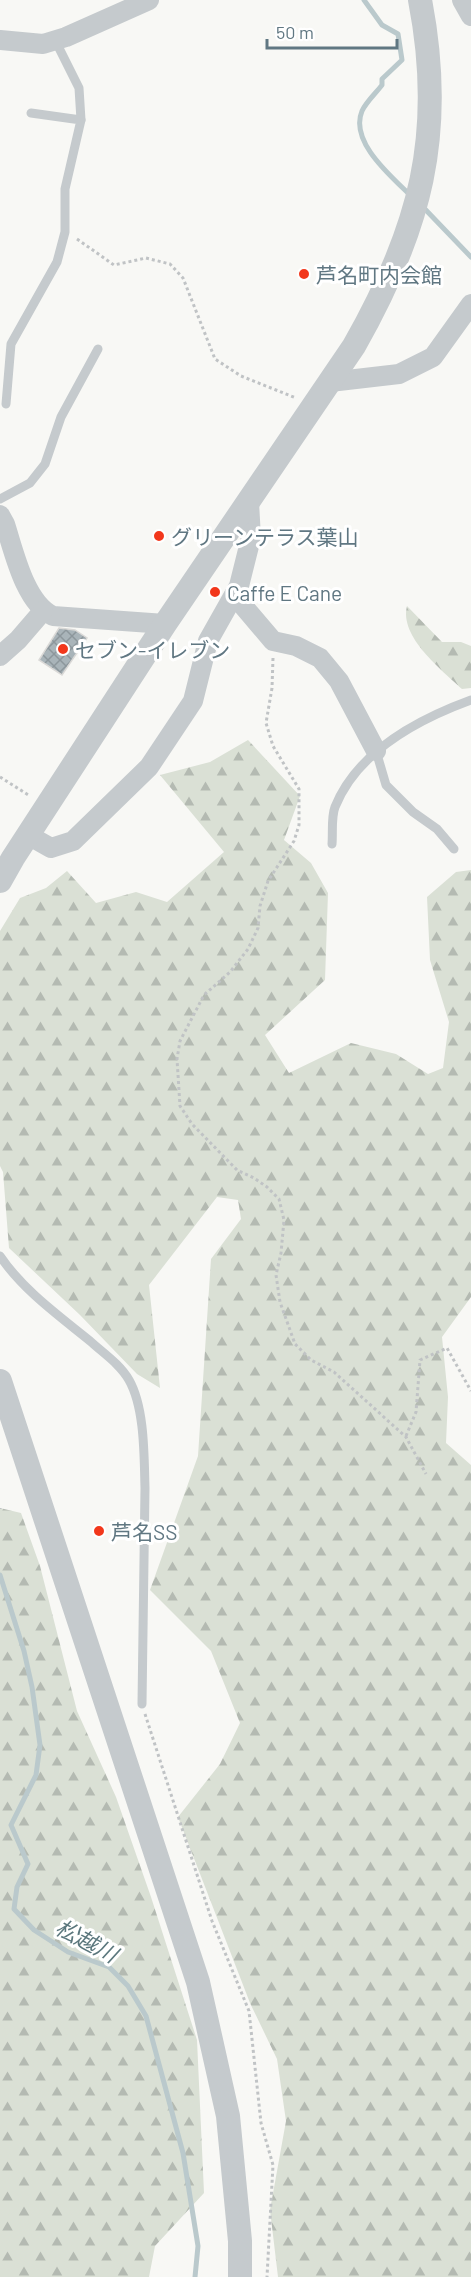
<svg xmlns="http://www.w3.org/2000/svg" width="471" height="2277" font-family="Barlow,'Noto Sans JP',sans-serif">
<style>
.forest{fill:url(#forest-firs)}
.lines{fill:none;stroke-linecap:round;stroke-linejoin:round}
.stream{stroke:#bac9cc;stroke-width:5}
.building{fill:url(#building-cross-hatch);stroke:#dad9d7;stroke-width:1.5}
.path{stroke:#c0c3c5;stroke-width:3;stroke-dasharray:3 3;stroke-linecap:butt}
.service{stroke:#c5cacd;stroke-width:9}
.minor{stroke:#c5cacd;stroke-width:20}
.tertiary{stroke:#c5cacd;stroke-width:24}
.poi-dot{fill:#f2371b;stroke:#fff;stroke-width:2}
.labels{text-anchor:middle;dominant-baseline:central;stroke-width:6;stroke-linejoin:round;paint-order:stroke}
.poi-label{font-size:21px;fill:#607782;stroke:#fff;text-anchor:start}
.water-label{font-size:22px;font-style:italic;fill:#5b777d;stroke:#fff}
</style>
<defs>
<pattern id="forest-firs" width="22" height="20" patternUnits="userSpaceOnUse" patternTransform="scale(1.5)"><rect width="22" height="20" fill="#dae0d5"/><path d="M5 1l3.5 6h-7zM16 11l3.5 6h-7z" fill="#b4bab2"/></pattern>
<pattern id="building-cross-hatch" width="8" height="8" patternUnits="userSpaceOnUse" patternTransform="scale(1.5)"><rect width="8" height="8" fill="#a9b4b9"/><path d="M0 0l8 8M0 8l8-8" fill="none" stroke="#8d979c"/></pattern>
</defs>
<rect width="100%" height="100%" fill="#f8f8f5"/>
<!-- forest -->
<g class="forest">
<path d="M407 606 442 642H461L471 646V688L462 689C442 670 399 637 407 606Z"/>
<polygon points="248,740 300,796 284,840 311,863 328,893 325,980 265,1035 289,1073 351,1043 396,1054 428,1074 443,1068 449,1022 430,960 427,897 456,872 471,870 471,1297 442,1337 448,1397 446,1443 471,1465 471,2277 278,2277 270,2210 286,2121 277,2059 250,2003 178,1817 220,1764 240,1723 211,1651 150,1590 198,1456 211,1259 241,1219 238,1200 217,1197 149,1285 160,1388 137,1374 80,1315 9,1248 3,1172 0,1166 0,931 20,898 46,888 67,871 96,903 136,892 167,902 224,852 160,775 210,762"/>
<polygon points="0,1508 21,1513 40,1566 77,1711 116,1797 151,1897 197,2040 204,2193 155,2246 149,2277 0,2277"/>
</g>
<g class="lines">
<!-- stream -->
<g class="stream">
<path d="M364 0 382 25 398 34 402 60 382 79V85C376 93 366 102 362 111 349 142 392 177 411 196"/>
<polyline points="422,206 471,257"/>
<polyline points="0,1575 24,1651 32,1687 40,1745 36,1775 11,1825 28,1864 17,1887 14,1909 34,1930 68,1952 109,1967 128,1986 146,2016 183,2153 198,2246 195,2277"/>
</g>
</g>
<!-- building -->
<polygon class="building" points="59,628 75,630 87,638 62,675 39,660"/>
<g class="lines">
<!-- path -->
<g class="path">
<polyline points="77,239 114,265 146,258 170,264 183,278 215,359 241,376 296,398"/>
<polyline points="273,658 272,688 266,723 273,746 299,789 299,825 294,841 268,881 260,906 258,928 248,949 230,972 204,995 180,1041 177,1059 180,1106 192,1124 237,1170 254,1178 267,1187 279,1199 284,1220 281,1253 276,1275 280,1302 295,1344 311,1360 334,1372 406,1437 426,1474"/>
<polyline points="0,777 30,796"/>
<polyline points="406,1436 416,1412 420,1360 447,1348 471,1391"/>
<polyline points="0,1508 0,1509"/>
<polyline points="145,1714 212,1921 249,2011 261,2123 273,2165 267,2277"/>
</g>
<!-- service -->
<g class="service">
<polyline points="55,40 79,88 81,120"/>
<polyline points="6,404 11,344 57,262 65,232 65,189 81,120 31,113"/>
<polyline points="0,499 30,483 45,464 61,417 98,349"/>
<polyline points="376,751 386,785 413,812 437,829 454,849"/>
<path d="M332 844C333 833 331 817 335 807 357 752 419 719 471 700"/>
<path d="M0 1256C23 1290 58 1315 90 1341 103 1353 120 1364 129 1380 145 1408 144 1457 145 1488L142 1704"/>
</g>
<!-- minor -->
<g class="minor">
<polyline points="462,0 471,16"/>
<polyline points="0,40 43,44 66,37 149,0"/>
<polyline points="330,382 399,374 433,357 471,304"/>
<path d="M0 515 5 524C14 552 25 603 53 616L165 624"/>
<polyline points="234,595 273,641 296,646 320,658 339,681 376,751"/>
<polyline points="0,656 18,640 43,611"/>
<polyline points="28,835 51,848 73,841 149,767 193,701 208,641 239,586 251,538 249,502"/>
</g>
<!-- tertiary -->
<g class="tertiary">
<path d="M0 881 13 858 165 624 354 346C420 230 446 134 420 0"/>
<polyline points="0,1381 198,1982 228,2116 240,2241 240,2277"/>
</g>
</g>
<!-- markers -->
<g class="poi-dot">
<circle cx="304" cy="274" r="6"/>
<circle cx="159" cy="536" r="6"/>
<circle cx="215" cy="592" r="6"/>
<circle cx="63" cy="649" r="6"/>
<circle cx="99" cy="1531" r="6"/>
</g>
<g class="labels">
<!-- poi labels -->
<g class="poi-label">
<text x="316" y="274">芦名町内会館</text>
<text x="171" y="536">グリーンテラス葉山</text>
<text x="227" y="592">Caffe E Cane</text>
<text x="75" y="649">セブン-イレブン</text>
<text x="111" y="1531">芦名SS</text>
</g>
<!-- water labels -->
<g class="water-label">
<text transform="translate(87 1940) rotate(28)">松越川</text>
</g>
</g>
<!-- scale -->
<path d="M267 39v9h130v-9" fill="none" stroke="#607782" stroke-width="3"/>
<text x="276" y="39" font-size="18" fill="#607782" stroke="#ffffff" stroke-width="4.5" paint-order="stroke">50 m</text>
</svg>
